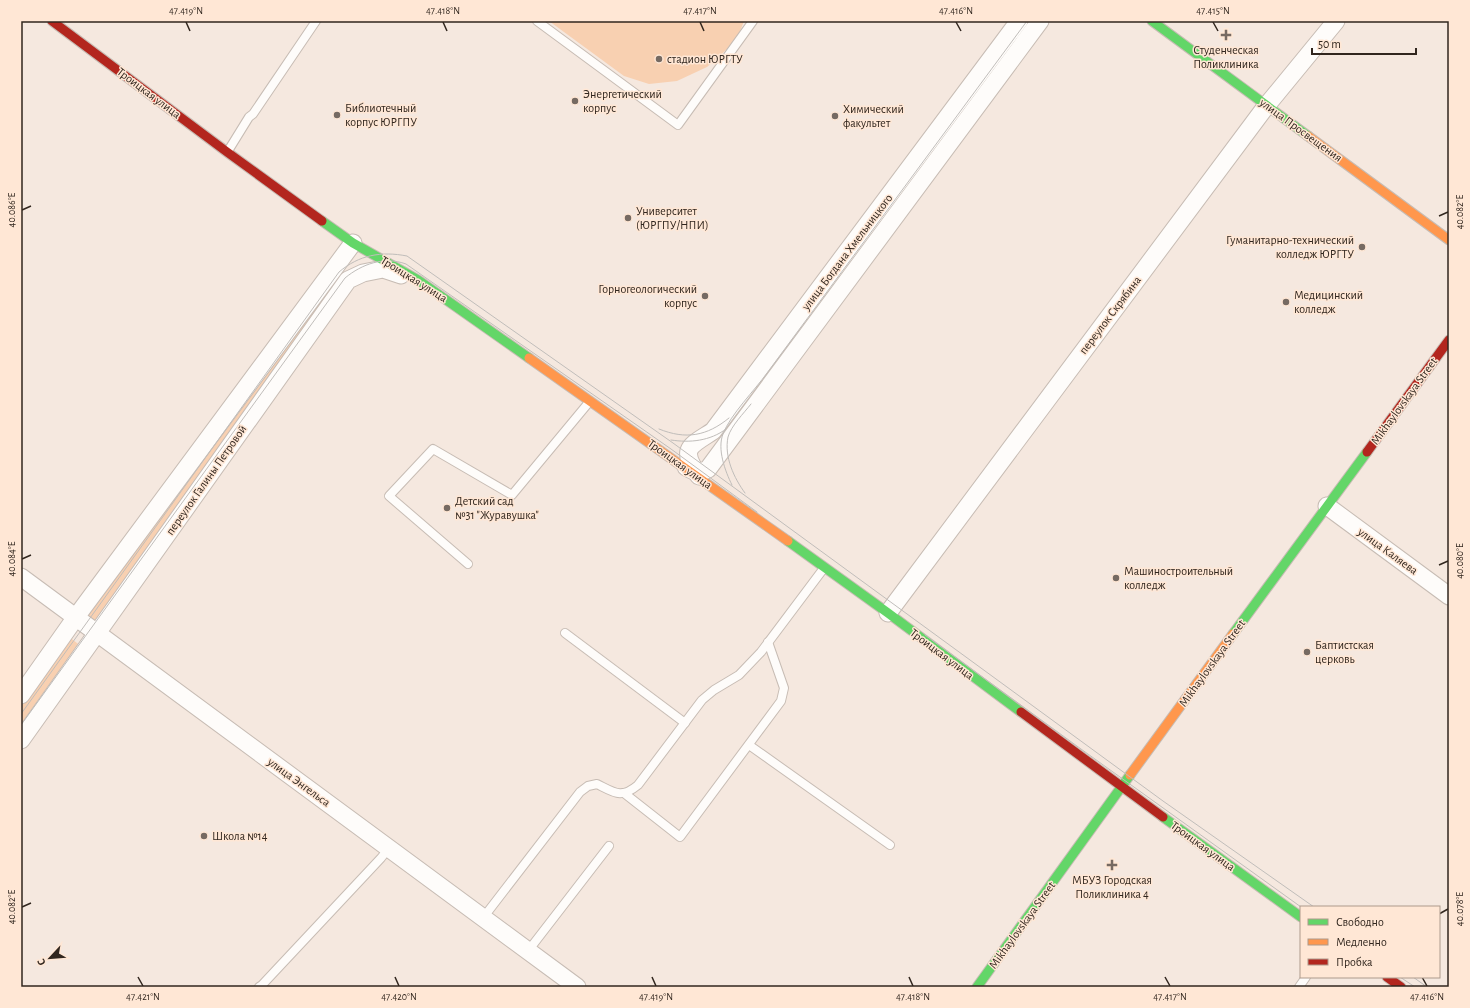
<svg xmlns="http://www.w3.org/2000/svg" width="1470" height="1008" font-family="'Alegreya Sans',sans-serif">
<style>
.green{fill:#f8d0b1}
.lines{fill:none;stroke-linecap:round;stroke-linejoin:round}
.lane-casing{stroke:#c7bcb4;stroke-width:10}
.street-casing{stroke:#c7bcb4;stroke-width:19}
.fast-casing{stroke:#c7bcb4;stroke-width:11}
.slow-casing{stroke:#c7bcb4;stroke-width:11}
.jam-casing{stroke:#c7bcb4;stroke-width:11}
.lane{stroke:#fefcfa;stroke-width:8}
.street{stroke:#fefcfa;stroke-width:17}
.fast{stroke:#63d668;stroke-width:9}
.slow{stroke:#ff974d;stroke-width:9}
.jam{stroke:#b3261e;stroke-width:9}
.tram{stroke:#c0bdba;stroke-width:1}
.ticks{fill:none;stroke:#31261e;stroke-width:1.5}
.poi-dot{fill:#766a62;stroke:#ffe7d5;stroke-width:1.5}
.labels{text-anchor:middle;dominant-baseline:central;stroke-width:3;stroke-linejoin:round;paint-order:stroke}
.poi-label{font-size:12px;fill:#31261e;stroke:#ffe7d5;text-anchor:start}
.street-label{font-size:12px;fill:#31261e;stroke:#ffe7d5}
.neatline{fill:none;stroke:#31261e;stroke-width:1.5}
.ticks-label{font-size:10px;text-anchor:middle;fill:#31261e}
</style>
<rect width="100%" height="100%" fill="#f5e8df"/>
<!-- green -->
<g class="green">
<polygon points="549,21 744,21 739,34 726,50 707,67 677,81 649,84 624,76"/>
<polygon points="337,270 347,278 97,626 84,617"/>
<polygon points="68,636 82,647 21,732 21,703"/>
</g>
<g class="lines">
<defs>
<g id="lane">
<polyline points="537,21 678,125 753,21"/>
<polyline points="228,151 249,117 253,114 316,21"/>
<polyline points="468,564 389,496 433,449 512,495 590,401"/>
<polyline points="565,633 685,723"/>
<polyline points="749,745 890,845"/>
<polyline points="624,793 680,837 781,701 784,688 768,642"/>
<path d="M483 918 580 792 588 786 597 784C615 793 621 799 638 785L702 700 714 690 739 675 761 652 824 568"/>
<polyline points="528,951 609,846"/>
<polyline points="259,987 262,985 381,858 389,848"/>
<polyline points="1299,987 1306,977"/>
</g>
<g id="street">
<path d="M686 467C695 472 699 474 708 469L1040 21"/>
<path d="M699 476C679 448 690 446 713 431L1019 21"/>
<polyline points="1327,506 1449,596"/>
<polyline points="21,577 577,987"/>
<polyline points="888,613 1267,105 1336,21"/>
<polyline points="21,695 76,617 353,243"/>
<polyline points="21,740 348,280 363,273 383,269 401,275"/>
</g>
<g id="fast">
<polyline points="1152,21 1308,136"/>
<polyline points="322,221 353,243 418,280 529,358"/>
<polyline points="788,541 888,613 1021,712"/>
<polyline points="1233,634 1367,452"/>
<polyline points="1163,817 1301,917"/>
<polyline points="977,987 1130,775"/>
</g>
<g id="slow">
<polyline points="1308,136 1449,240"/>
<polyline points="529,358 788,541"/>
<polyline points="1130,775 1233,634"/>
</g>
<g id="jam">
<polyline points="52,21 227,152 322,221"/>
<polyline points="1367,452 1449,340"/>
<polyline points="1021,712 1163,817"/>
<polyline points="1387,977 1401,987"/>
</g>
</defs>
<!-- lane casing -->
<use href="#lane" class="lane-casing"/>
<!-- street casing -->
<use href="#street" class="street-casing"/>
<!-- fast casing -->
<use href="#fast" class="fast-casing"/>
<!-- slow casing -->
<use href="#slow" class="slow-casing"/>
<!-- jam casing -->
<use href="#jam" class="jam-casing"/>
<!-- lane -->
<use href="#lane" class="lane"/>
<!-- street -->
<use href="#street" class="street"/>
<!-- fast -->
<use href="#fast" class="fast"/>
<!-- slow -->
<use href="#slow" class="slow"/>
<!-- jam -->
<use href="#jam" class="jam"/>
<!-- tram -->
<g class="tram">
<path d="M659 429C686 440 707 436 729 418"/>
<path d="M671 440C690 443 710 441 726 429"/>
<path d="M732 485C725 471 717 449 723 434 730 415 755 390 767 373L1027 21"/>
<path d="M745 493C734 478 724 457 728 437 731 426 744 413 751 404"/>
<polyline points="925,635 1081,749 1301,907"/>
<path d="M21 714 339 272C359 255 381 251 407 256L673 443 1163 801 1314 907"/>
<path d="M21 725 345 278C362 264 384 256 406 264L671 449 757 512"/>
<polyline points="1400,977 1415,987"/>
<polyline points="1413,977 1427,987"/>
</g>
</g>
<!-- ticks -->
<path class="ticks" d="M186 22 190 31M443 22 447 31M700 22 704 31M956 22 961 31M1213 22 1218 31M22 210 31 206M1439 216 1448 212M22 559 31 555M1439 565 1448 561M22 907 31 903M1439 914 1448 909M138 977 143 986M395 977 399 986M652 977 656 986M909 977 913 986M1165 977 1170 986M1422 977 1427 986"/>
<!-- markers -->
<g class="poi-dot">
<path d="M1224 29h4v4h4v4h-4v4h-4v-4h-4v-4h4z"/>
<circle cx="659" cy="59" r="4"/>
<circle cx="575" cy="101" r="4"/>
<circle cx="337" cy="115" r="4"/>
<circle cx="835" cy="116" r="4"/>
<circle cx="628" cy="218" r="4"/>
<circle cx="1362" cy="247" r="4"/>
<circle cx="705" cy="296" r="4"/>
<circle cx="1286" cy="302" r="4"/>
<circle cx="447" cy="508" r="4"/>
<circle cx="1116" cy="578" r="4"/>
<circle cx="1307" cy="652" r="4"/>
<circle cx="204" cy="836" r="4"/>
<path d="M1110 859h4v4h4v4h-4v4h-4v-4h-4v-4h4z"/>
</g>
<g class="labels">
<!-- poi labels -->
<g class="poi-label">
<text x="1226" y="50" text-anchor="middle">Студенческая<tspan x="1226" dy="14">Поликлиника</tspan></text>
<text x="667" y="59">стадион ЮРГТУ</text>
<text x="583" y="94">Энергетический<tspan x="583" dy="14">корпус</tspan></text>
<text x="345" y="108">Библиотечный<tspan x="345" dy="14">корпус ЮРГПУ</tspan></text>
<text x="843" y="109">Химический<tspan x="843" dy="14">факультет</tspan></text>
<text x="636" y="211">Университет<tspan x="636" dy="14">(ЮРГПУ/НПИ)</tspan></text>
<text x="1354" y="240" text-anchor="end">Гуманитарно-технический<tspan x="1354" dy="14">колледж ЮРГТУ</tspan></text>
<text x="697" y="289" text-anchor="end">Горногеологический<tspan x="697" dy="14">корпус</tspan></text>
<text x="1294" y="295">Медицинский<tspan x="1294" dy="14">колледж</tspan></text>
<text x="455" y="501">Детский сад<tspan x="455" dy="14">№31 "Журавушка"</tspan></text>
<text x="1124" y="571">Машиностроительный<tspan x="1124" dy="14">колледж</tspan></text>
<text x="1315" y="645">Баптистская<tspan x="1315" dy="14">церковь</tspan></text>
<text x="212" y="836">Школа №14</text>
<text x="1112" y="880" text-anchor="middle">МБУЗ Городская<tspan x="1112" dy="14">Поликлиника 4</tspan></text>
</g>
<!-- street labels -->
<g class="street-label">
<text transform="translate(149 93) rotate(37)">Троицкая улица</text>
<text transform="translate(1301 130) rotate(36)">улица Просвещения</text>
<text transform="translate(847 252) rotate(-53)">улица Богдана Хмельницкого</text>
<text transform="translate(414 279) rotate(32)">Троицкая улица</text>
<text transform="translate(1110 315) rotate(-53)">переулок Скрябина</text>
<text transform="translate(1404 401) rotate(-54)">Mikhaylovskaya Street</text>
<text transform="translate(680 464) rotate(36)">Троицкая улица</text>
<text transform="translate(206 480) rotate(-55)">переулок Галины Петровой</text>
<text transform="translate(1388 551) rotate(36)">улица Каляева</text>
<text transform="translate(942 654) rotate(37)">Троицкая улица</text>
<text transform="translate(1212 663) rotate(-54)">Mikhaylovskaya Street</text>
<text transform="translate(299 782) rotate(36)">улица Энгельса</text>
<text transform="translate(1203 846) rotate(36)">Троицкая улица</text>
<text transform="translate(1022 925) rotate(-54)">Mikhaylovskaya Street</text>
</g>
</g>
<!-- border -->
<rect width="1470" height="1008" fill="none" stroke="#ffe7d5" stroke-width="44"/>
<!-- legend -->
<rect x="1300" y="906" width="140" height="72" fill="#ffe7d5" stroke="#ad9a8c"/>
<rect x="1308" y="919" width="20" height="6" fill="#63d668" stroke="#ad9a8c"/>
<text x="1336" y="926" font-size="12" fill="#31261e">Свободно</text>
<rect x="1308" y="939" width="20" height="6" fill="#ff974d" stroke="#ad9a8c"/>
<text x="1336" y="946" font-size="12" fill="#31261e">Медленно</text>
<rect x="1308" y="959" width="20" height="6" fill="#b3261e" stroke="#ad9a8c"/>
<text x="1336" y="966" font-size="12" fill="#31261e">Пробка</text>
<!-- north arrow -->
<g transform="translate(50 958) rotate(244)" stroke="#ffe7d5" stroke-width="3" paint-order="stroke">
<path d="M0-3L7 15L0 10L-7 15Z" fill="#31261e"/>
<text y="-6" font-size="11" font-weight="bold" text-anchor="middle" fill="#31261e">С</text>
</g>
<!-- scale -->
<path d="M1312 48v6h104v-6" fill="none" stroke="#31261e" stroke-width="2"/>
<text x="1318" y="48" font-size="12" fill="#31261e" stroke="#ffe7d5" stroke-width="3" paint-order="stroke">50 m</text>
<rect x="22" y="22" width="1426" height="964" class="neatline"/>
<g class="ticks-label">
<text x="186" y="14">47.419°N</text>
<text x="443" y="14">47.418°N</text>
<text x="700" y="14">47.417°N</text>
<text x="956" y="14">47.416°N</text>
<text x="1213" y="14">47.415°N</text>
<text transform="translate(11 210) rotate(-90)" y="4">40.086°E</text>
<text transform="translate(1459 212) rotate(-90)" y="4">40.082°E</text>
<text transform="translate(11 559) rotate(-90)" y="4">40.084°E</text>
<text transform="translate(1459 561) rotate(-90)" y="4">40.080°E</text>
<text transform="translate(11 907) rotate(-90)" y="4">40.082°E</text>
<text transform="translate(1459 909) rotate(-90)" y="4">40.078°E</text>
<text x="143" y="1000">47.421°N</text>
<text x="399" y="1000">47.420°N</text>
<text x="656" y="1000">47.419°N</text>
<text x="913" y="1000">47.418°N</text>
<text x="1170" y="1000">47.417°N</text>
<text x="1427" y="1000">47.416°N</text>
</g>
</svg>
